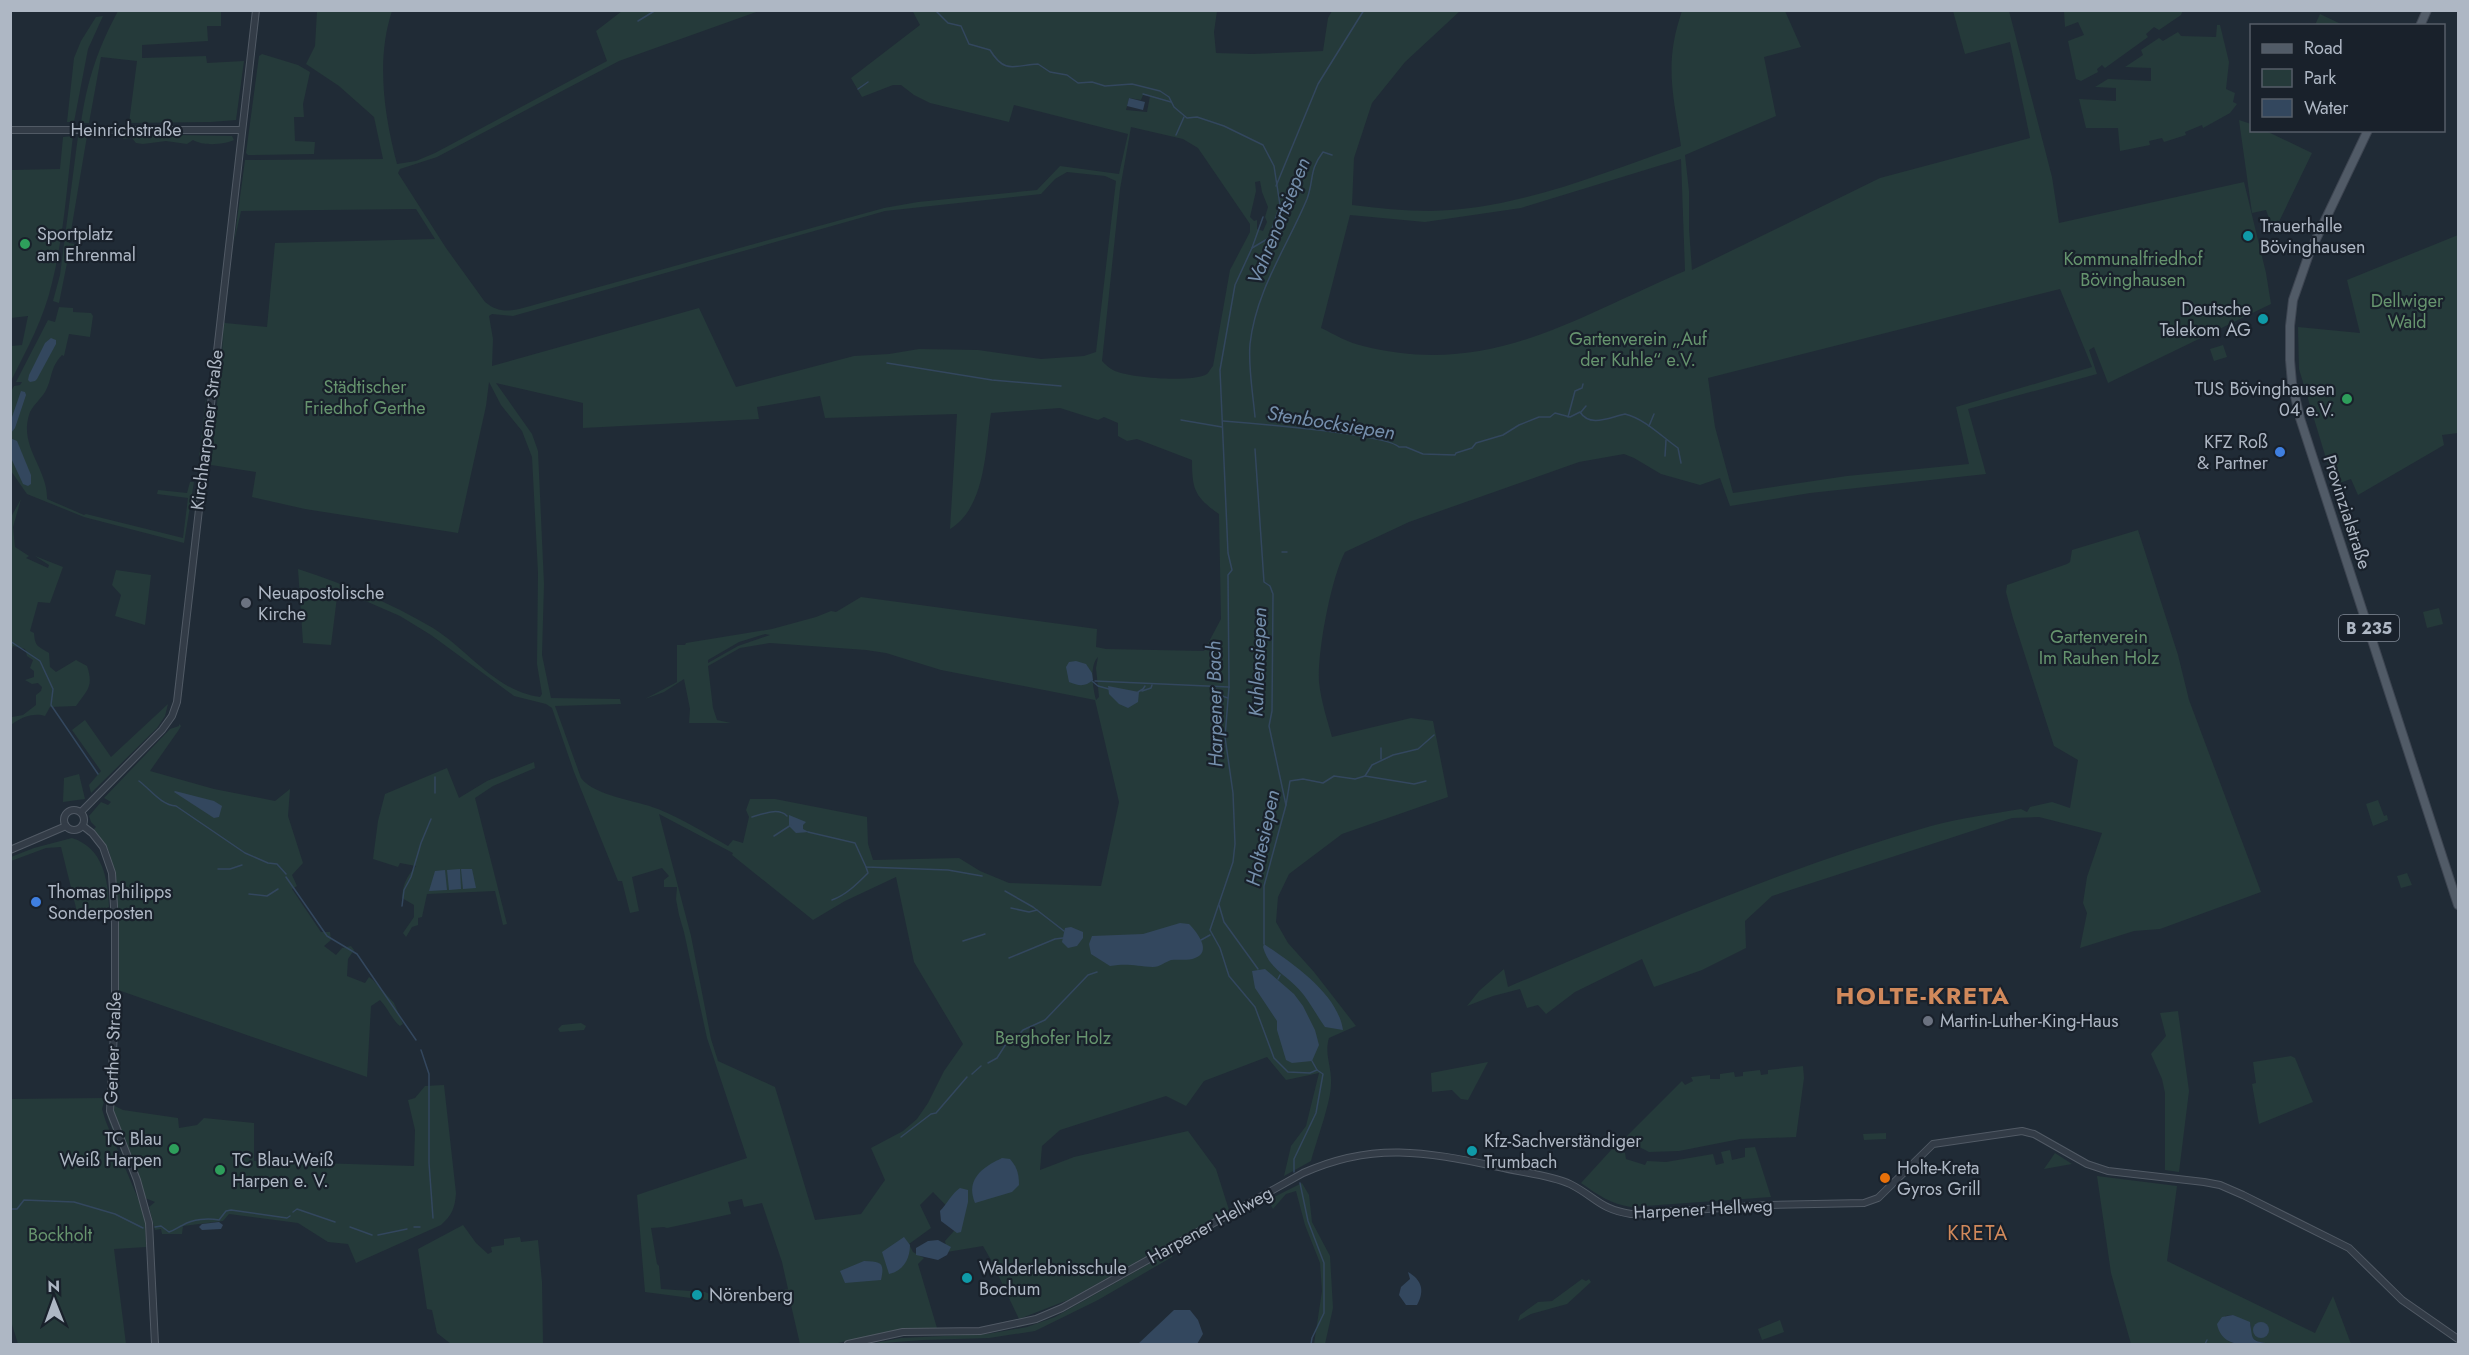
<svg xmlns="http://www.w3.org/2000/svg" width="2469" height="1355" font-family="Jost,sans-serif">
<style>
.green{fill:#253a3a;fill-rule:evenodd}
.water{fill:#33475e}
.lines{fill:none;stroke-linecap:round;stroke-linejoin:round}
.stream{stroke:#33475e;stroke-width:1.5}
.minor-casing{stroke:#515a65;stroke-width:8}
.major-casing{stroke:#3d4551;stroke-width:10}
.minor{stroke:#333c47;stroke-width:6}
.major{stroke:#515b67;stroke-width:8}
.culture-dot{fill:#0f9aa8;stroke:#19212b;stroke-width:2}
.leisure-dot{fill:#2e9e5b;stroke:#19212b;stroke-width:2}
.shop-dot{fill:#3f7fe0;stroke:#19212b;stroke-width:2}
.worship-dot{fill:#6b7280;stroke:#19212b;stroke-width:2}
.food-dot{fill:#e8710a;stroke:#19212b;stroke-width:2}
.labels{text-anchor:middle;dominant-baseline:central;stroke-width:4.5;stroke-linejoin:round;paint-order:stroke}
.shield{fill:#19212b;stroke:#818a96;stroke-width:1.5}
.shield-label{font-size:16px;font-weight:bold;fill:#aeb7c4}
.street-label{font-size:18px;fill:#aeb7c4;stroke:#19212b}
.poi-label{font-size:18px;fill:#aeb7c4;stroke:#19212b;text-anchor:start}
.park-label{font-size:18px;fill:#66946e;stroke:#19212b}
.water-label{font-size:20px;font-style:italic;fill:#758fac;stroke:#19212b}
.neighbourhood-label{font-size:20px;letter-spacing:1.5px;fill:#d1895b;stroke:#19212b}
.district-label{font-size:24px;font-weight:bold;letter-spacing:1.5px;fill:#d1895b;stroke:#19212b}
</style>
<rect width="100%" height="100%" fill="#202b36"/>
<!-- green -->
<g class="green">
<path d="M912 10 1217 11 1214 32 1216 53 1252 54 1323 51 1328 18 1332 11H1460L1405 62 1372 103 1354 158 1352 205C1378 208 1404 211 1430 211 1516 210 1600 174 1681 146 1673 94 1664 63 1682 11H1785L1801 47 1764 57 1776 116 1685 155 1689 191V229L1692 270 1880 178 2030 138 2010 42 1965 54 1953 11H2009L2052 177 2059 223 2244 182 2266 273 2271 304 2108 383 2094 347 2089 350 2097 374 1968 409 1986 474 1810 493 1730 506 1720 478 1700 485 1661 474 1634 458 1624 454 1579 462 1409 522 1345 552C1331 578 1317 653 1319 682 1321 701 1327 719 1332 737L1411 718 1433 721 1448 797 1342 834 1289 874 1278 897 1276 922 1288 943 1314 972 1356 1026 1329 1038C1324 1054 1332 1067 1331 1084 1331 1102 1316 1142 1311 1161L1284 1176 1291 1146 1306 1126 1319 1073 1286 1080 1267 1057 1204 1081 1186 1106 1166 1096 1060 1130 1042 1146 1040 1170 1074 1157 1188 1131 1216 1169 1229 1210 1068 1300 1019 1319 991 1260 983 1246 947 1252 945 1241 962 1222 933 1192 920 1205 931 1228 909 1244 913 1252 924 1258 918 1264 937 1328C901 1328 868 1336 834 1344 824 1347 811 1344 800 1344L788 1292H776L788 1289 782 1262 762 1203 744 1207 742 1199 728 1202 731 1214 667 1228 664 1227 651 1228 657 1264 659 1266 661 1289 705 1292 719 1298 706 1300 645 1292 637 1195 747 1158 707 1038 684 932 679 915 676 899 677 887H664V880L669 876 662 868 632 877 639 911 630 913 622 881H618L574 772 552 708 546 704 514 696 431 635 400 616 338 589 331 645 303 643 298 569C344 584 391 603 433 628 468 650 497 692 540 697L542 694 537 664 538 573 532 457 522 431 501 405 489 382 486 406 458 533 305 509 252 497 256 472 211 465 224 332 219 369 217 370 223 321 225 323 267 327 275 243 435 239 416 209 241 211 234 242 245 160 383 159 374 117 339 86 306 64 315 46 317 11H392C376 59 384 115 397 164L416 161 435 153 607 61 596 31 622 11H759L619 61 437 157 400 169 398 173 446 248 485 302C497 312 508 312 523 308L884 208 918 202 1037 190 1060 166 1119 174 1128 134 1014 105 1009 122 930 103 914 95 901 85H893L862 97 851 78 920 25ZM1143 95 1150 96 1147 112 1126 110 1129 98 1141 100ZM1131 127 1183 139 1198 148 1250 224V232L1230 270 1213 366C1211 368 1209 372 1207 374 1192 383 1128 378 1113 370 1109 368 1105 364 1102 361L1120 189ZM1681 159 1685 271C1574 318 1489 378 1363 346 1348 343 1334 334 1321 328L1350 215 1425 222 1521 208ZM1067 172 1105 176 1116 181 1096 352 1084 356 1041 359 978 350 919 349 889 354 854 356 736 387 699 308 492 366 493 339 489 316 492 314 513 316 885 211 1041 194 1055 179ZM1260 181 1262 192 1268 207 1265 217 1267 222 1263 231 1257 229V220L1254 221 1250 217 1256 191 1255 182ZM2060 289 2092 367 1956 407 1969 464 1847 476 1733 493 1715 427 1708 378ZM496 383 583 403V428L759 419 757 407 820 396 825 418 957 414 950 529C986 507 985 450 991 413L1060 408 1098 420 1104 417 1118 423V436L1127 441 1137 439 1192 460C1192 490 1195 497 1219 514L1221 619 1204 651 1106 649 1096 647 1097 629 861 597 836 612 831 611 816 617 772 629 686 643 685 645H677V682L645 699 664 692 684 679 690 709 689 723H731L717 720 713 708 708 666 740 648 770 643 866 650 886 653 941 670 1095 700 1119 802 1101 886 1009 883 980 871 959 858 873 860 868 844 867 817 775 799H750L746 810 749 817 743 843 733 840 728 846C705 833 683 819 658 809 636 800 596 797 581 778L555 706 621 704 620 699 551 698 542 655 544 584 538 451 532 434ZM765 634 770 635 738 646 708 663V660L739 642ZM1098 657 1096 668 1099 697 1096 700C1093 688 1089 666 1098 657ZM659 814 733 853 732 855 813 920 845 901 896 877 914 962 963 1044 944 1071 928 1103 917 1119 903 1131 871 1148 885 1180 861 1214 815 1220 775 1087 718 1061 711 1039 691 936Z"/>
<polygon points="2183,10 2181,15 2159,30 2154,27 2146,34 2148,37 2105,68 2102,65 2097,69 2098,72 2081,81 2076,79 2068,41 2084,35 2078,22 2065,27 2064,11"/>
<path d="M118 11H221V26H207L208 41 142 45V58L206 56 207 63 244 61 236 120 211 122 129 123 137 61 101 57 89 123H81C87 81 98 48 118 11Z"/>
<polygon points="2320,14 2343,25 2315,25"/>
<polygon points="103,16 88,49 74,122 67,122 74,58 81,41 96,17"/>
<polygon points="2217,25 2220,25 2229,62 2226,89 2235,93 2233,102 2237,104 2230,113 2203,128 2202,125 2185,132 2186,135 2164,142 2162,138 2149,141 2150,145 2120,151 2118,128 2086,128 2079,99 2116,101 2116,88 2095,87 2108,79 2151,81 2151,68 2125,67 2143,55 2141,50 2159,38 2163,41 2178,32 2181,36 2216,37"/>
<polygon points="262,54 298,65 310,72 303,104 304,117 294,117 295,141 315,142 314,154 248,155 246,153 259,56"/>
<polygon points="2239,120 2251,124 2252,130 2266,131 2312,153 2274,232 2266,210 2252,213"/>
<path d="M124 134 232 136 234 140C223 145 203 146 193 140L187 144 166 141 143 144 136 143 132 138 123 139Z"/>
<path d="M73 136C67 185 64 235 52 283 44 318 27 349 11 381V346L22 345 28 316 11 318V170L60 169 63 137Z"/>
<polygon points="78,136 87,136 69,243 75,244 69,253 59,303 53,301 60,275"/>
<polygon points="2458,235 2458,433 2442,435 2444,445 2358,495 2351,479 2334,485 2299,369 2298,327 2360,333 2347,280"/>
<path d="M59 307 73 308V312L91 313 93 316 90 337 69 334 64 356 62 355C49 369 53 378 45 392 40 400 31 407 29 415 19 447 48 469 47 499L84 515 86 514 183 538 188 498 157 494 158 490 187 493 190 482H194L184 543 84 517 27 494 11 471 10 393 14 386 20 385 22 382H16L48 320 55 322Z"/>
<polygon points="2223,345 2227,357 2214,361 2210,349"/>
<polygon points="208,381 201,457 199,457"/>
<path d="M21 499 13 527 15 547 29 556 26 558 48 568 49 565 35 556 63 567 50 603 38 602 30 631 34 633C35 647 38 646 49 653L50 667 56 672 76 660 87 666C94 687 87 690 76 706L50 707 45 716C34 712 19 718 11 725L12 717 23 715 36 705V695L41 691 42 687 38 683 32 684 25 680 34 677V671L30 668 33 660 27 656 25 649 13 646 11 651V517Z"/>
<path d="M2138 530 2178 655 2189 700 2261 892 2160 929 2134 931 2080 948 2087 913 2083 903 2087 877 2102 833 2039 817 2012 818 1772 896 1745 921 1746 948 1702 970 1654 987 1642 959 1575 992 1546 1014 1538 1005 1527 1008 1520 989 1493 996 1467 1006 1479 991 1504 969 1508 987C1647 928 1786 867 1931 826 1960 818 1991 814 2021 809L2027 812 2030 807 2052 802 2070 808 2078 760 2054 746 2013 618 2006 592 2007 585 2067 564 2070 562 2072 550Z"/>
<polygon points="116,570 151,575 145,625 115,616 121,595 112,585"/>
<polygon points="2439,608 2443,624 2427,628 2423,612"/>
<polygon points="168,704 165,716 157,728 91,793 89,785 101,771 72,730 85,720 111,757"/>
<path d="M179 724 181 726 178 731 150 771 214 789 275 801 290 789 288 816 303 863 292 875 297 886 292 889 321 932H330L331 940 324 946 336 955 342 948 351 946 354 950 348 959 347 976 365 983 369 977 373 980 394 1003 403 1024 400 1026C392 1020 388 1008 380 1000L371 1006 367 1077 121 991 119 992 113 1105 123 1110 178 1118 179 1128 197 1125 204 1118 254 1123V1161L414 1166 415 1130 408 1100 415 1098 425 1086 444 1085 456 1193C455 1208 452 1215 441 1225L356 1263 348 1244 328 1242 298 1223 229 1214 223 1221 183 1226 182 1234H162L161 1229 155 1230 149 1207 155 1202 145 1198 113 1114 118 992 116 878 109 851 94 829 96 827 91 822 89 816 101 802 108 805 111 802 104 798 170 729 179 726Z"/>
<path d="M534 762 535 768 493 786 475 798 507 924 503 925 495 891 427 894 422 917 418 918V925L412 927 406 937 403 933 414 917V905L402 898C403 884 407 876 416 866L400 863 398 867 373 859 378 821 385 794 447 768 459 798 487 781Z"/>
<polygon points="79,774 85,799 63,802 64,778"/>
<polygon points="2378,800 2384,816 2387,815 2388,820 2373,826 2366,804"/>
<path d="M72 838C103 848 108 879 109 907L79 920 61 847 46 848 11 861V857L34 848Z"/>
<polygon points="2407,873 2412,885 2401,888 2397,876"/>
<polygon points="2178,1011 2189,1091 2179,1172 2165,1170 2165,1093 2162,1079 2151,1054 2166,1036 2160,1013"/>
<polygon points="581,1023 586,1026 584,1030 560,1032 558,1029 562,1025"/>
<polygon points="2291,1056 2295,1058 2313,1102 2259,1124 2252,1084 2256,1083 2253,1062"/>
<polygon points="1488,1062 1468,1100 1461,1099 1452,1090 1432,1092 1431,1073"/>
<polygon points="1803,1066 1804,1078 1796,1137 1740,1139 1679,1151 1649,1152 1624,1139 1682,1081 1685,1085 1693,1081 1691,1077 1710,1075 1710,1079 1720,1079 1720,1074 1734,1072 1735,1077 1743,1076 1743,1072 1760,1070 1761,1075 1768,1074 1768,1070"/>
<polygon points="105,1098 102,1109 106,1122 139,1201 132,1177 108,1119 107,1113 134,1179 145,1218 146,1247 114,1249 126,1344 18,1344 10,1318 10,1099"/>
<polygon points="1886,1133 1886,1139 1864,1140 1863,1134"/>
<path d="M1755 1147 1771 1197 1631 1207C1611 1204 1598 1195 1581 1183L1613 1148H1616L1625 1153 1626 1159 1645 1165 1647 1161 1666 1162 1713 1154 1716 1165 1724 1163 1721 1152 1730 1150 1732 1160 1745 1157V1148Z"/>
<polygon points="2055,1153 2072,1164 2044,1169"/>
<path d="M2097 1176 2177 1186 2167 1261 2315 1333 2333 1296 2351 1344C2330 1344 2264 1351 2251 1337V1325L2233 1315 2225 1316 2228 1341 2235 1344H2131L2111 1273Z"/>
<polygon points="1302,1183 1309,1195 1312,1222 1330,1256 1333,1308 1325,1344 1314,1344 1322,1291 1320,1263 1305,1225 1296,1191 1286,1194 1273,1209 1268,1200"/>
<polygon points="463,1225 476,1243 488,1254 492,1252 491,1247 504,1245 504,1239 520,1237 521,1242 538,1240 542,1282 543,1344 451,1344 437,1333 432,1310 427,1309 418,1249"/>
<polygon points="1172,1251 1172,1257 1098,1300 1035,1331 989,1338 923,1340 870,1344 901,1338 987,1334 1027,1327 1055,1317"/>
<polygon points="1582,1279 1586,1281 1589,1279 1591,1282 1567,1304 1531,1314 1518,1321 1520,1315 1538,1302 1552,1301"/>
<polygon points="1780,1320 1784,1332 1762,1340 1758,1329"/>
</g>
<!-- water -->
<g class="water">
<polygon points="1129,98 1145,102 1143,110 1127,106"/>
<polygon points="51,338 56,340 56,344 37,379 35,381 30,382 28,380 29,375 45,343"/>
<polygon points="21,391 25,392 26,395 15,428 11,433 11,420"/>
<polygon points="10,438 17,441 31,475 31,484 28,486 23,484 11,458"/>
<path d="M1076 661 1086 664 1092 673 1093 680C1085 687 1079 686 1069 682L1066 667 1069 662Z"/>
<polygon points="1108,686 1139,692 1138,702 1128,708 1119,704 1109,694"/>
<polygon points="175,791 214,801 222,806 219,817 214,818 174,792"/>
<polygon points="789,815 806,822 803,825 803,829 809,832 796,833 789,826"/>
<polygon points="460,869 461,889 449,890 447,870"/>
<polygon points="461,869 472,869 476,888 463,889"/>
<polygon points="445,870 447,890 429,891 435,871"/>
<path d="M1180 923 1189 924C1198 933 1212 952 1195 958 1188 961 1179 959 1171 960 1165 962 1160 967 1153 967 1136 966 1128 963 1110 966L1091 954 1089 944 1092 936 1143 934Z"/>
<polygon points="1071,927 1083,932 1083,938 1077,946 1068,948 1062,942 1065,928"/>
<path d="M1264 944C1292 963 1338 994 1343 1030L1325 1027C1317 1016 1311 1004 1303 994 1289 976 1269 970 1263 947Z"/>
<polygon points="1265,969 1294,994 1303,1006 1315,1030 1319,1045 1312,1061 1292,1063 1286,1060 1277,1030 1277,1021 1255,988 1252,971"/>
<path d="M1002 1158 1010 1159C1017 1167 1019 1174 1019 1185L1012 1192 975 1203C965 1179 983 1167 1002 1158Z"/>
<path d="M960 1188 968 1190V1202L961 1232 957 1233 941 1221 940 1211C947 1204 952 1193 960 1188Z"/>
<polygon points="219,1222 223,1225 221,1229 202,1230 199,1227 202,1224"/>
<path d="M904 1237 910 1245C910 1259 903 1271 889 1274L882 1252Z"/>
<polygon points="938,1240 951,1247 947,1255 938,1260 916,1255 916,1248 928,1241"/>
<path d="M864 1261C881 1262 885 1262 881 1280L845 1283 840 1271Z"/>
<path d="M1408 1272C1422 1280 1425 1291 1417 1305H1406L1399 1295 1401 1287 1410 1279Z"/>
<polygon points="1174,1310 1190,1310 1198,1320 1203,1334 1197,1344 1138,1344"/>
<path d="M2233 1315 2250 1322C2253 1342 2250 1340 2271 1344 2251 1345 2222 1350 2217 1324L2222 1317Z"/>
<circle cx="2261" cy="1330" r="8"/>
</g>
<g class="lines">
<!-- stream -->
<g class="stream">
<path d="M935 10 948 23 961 26 969 44 990 50C1005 75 1015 65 1038 64L1050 72 1067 75 1078 83 1092 82 1105 86 1132 84 1160 91 1169 97 1174 107 1187 118 1197 117 1224 126 1263 145 1274 166 1280 205 1269 238 1252 248 1235 285 1220 370 1228 553 1232 570 1228 575 1229 687 1225 737 1233 793 1235 844 1233 862 1210 930 1220 948 1229 976 1255 1007 1274 1058 1288 1072 1310 1073 1317 1070 1323 1074 1316 1113 1294 1159V1172"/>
<polyline points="638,21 656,10"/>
<polyline points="858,89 868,82"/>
<polyline points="1143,94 1171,102"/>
<polyline points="1176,135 1184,117"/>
<polyline points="1276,186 1318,84 1364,10"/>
<polyline points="1252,248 1263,217"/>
<polyline points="887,363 992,380 1061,386"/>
<polyline points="1581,412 1586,406"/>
<path d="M1255 417C1253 394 1248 367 1250 344 1256 290 1287 247 1307 199 1314 180 1309 170 1323 152L1332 155"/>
<polyline points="1568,417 1575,391 1582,388 1583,384"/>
<polyline points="1181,420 1222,427"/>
<path d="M1223 421C1249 423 1386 434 1399 447H1406L1423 454 1455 455 1456 453 1472 448 1476 443 1503 435 1519 425 1539 417H1550L1555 413 1570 417 1580 412C1590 428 1610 417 1625 414 1645 419 1661 436 1678 448L1681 463"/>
<polyline points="1649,426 1654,414"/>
<polyline points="1255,449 1264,582 1270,586 1273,594 1272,711 1269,726 1286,805"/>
<polyline points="1665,456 1666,440"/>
<polyline points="1282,552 1287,552"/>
<polyline points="10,641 40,661 53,689 51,705 98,774"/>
<polyline points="1092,681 1098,686 1109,689"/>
<polyline points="1095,681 1229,687"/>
<polyline points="1215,688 1219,695 1228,698"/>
<polyline points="1142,691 1151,688 1152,685"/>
<polyline points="1138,692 1143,689 1145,686"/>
<polyline points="1381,759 1381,748"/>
<polyline points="1365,776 1414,784 1426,781"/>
<polyline points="435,777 435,793"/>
<path d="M139 781C151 790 161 805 176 806L245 853 268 863 277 864 286 874"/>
<path d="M752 817C763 814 778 807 787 816"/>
<polyline points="808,832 855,843 866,867 948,870 982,876"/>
<polyline points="774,836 791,825"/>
<polyline points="218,869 230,869 242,865"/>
<polyline points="286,877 327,936 357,954 416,1040"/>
<polyline points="1005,891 1033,907 1064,931"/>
<polyline points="249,894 267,896 278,889"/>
<path d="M832 900C846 895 857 884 868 873L866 867"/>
<polyline points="1219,905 1224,922 1258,969"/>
<polyline points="402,906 404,890 411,877 421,843 431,819"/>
<polyline points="1011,908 1029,912 1037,910"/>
<polyline points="1201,940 1210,935"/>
<polyline points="963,941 985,934"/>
<polyline points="1264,944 1264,886 1286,805 1290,781 1303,779 1323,783 1334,776 1355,779 1365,776 1372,765 1393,755 1418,749 1434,735"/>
<polyline points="1009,958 1055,939 1063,938"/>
<polyline points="1278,979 1280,975"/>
<polyline points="421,1050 429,1074 429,1163 433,1218"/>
<polyline points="1312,1061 1317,1070"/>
<polyline points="988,1063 997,1058 1006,1044 1012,1042 1023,1030 1045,1020 1088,975 1097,972"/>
<polyline points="972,1074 981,1066"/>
<polyline points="901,1137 931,1114 936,1113 967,1077"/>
<polyline points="1300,1183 1308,1221 1324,1263 1324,1313 1312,1338 1311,1344"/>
<polyline points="10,1209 17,1209 24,1200 74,1202 115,1214 143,1228"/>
<polyline points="293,1212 297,1209 335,1222"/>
<path d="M155 1227 161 1226 169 1232C175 1230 178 1227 183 1225 193 1219 208 1218 219 1220L226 1211 231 1210 287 1218 290 1216"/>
<polyline points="350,1227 372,1235"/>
<polyline points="414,1227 420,1227"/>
<polyline points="378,1235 407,1229"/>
<polyline points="2205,1344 2207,1340"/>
</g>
<defs>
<g id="minor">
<polyline points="10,130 242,130"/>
<circle cx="74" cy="820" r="10"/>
<polyline points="81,812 162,730 172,716 177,702 256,10"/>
<polyline points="83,826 92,833 103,847 112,873 115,923 115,1011 110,1111 137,1180 149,1223 155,1344"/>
<polyline points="10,850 66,826"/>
<path d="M848 1344 903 1332 980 1331 1036 1319 1062 1308 1303 1173C1376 1140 1430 1153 1504 1168 1525 1173 1551 1175 1570 1184 1596 1197 1599 1209 1631 1214L1768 1205 1864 1203 1878 1198 1933 1144 2022 1131 2034 1134 2087 1164 2108 1171 2204 1182 2220 1185 2243 1195 2349 1248 2402 1300 2458 1339"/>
</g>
<g id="major">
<polyline points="2420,26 2427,10"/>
<polyline points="2368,130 2309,254 2293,300 2290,326 2290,360 2292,383 2300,418 2458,905"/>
</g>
</defs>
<!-- minor casing -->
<use href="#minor" class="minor-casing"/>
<!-- major casing -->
<use href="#major" class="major-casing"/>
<!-- minor -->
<use href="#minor" class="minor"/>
<!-- major -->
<use href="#major" class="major"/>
</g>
<!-- markers -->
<g class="culture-dot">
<circle cx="2248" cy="236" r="6"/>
<circle cx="2263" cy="319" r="6"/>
<circle cx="1472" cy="1151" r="6"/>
<circle cx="967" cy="1278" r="6"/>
<circle cx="697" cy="1295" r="6"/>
</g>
<g class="leisure-dot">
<circle cx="25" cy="244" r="6"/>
<circle cx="2347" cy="399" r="6"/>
<circle cx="174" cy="1149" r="6"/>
<circle cx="220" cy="1170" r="6"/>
</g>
<g class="shop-dot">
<circle cx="2280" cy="452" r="6"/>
<circle cx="36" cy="902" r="6"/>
</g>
<g class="worship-dot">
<circle cx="246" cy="603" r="6"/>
<circle cx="1928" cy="1021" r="6"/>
</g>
<circle class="food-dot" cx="1885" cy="1178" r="6"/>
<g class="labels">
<!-- shield labels -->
<rect class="shield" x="2339" y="615" width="60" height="26" rx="4.5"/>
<g class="shield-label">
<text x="2369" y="628">B 235</text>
</g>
<!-- street labels -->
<g class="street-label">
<text x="126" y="130">Heinrichstraße</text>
<text transform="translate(207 430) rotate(-83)">Kirchharpener Straße</text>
<text transform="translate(2347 512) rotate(72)">Provinzialstraße</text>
<text transform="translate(113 1048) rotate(-88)">Gerther Straße</text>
<text transform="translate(1703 1209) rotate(-3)">Harpener Hellweg</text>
<text transform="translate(1210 1225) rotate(-29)">Harpener Hellweg</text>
</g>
<!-- poi labels -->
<g class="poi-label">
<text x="2260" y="226">Trauerhalle<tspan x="2260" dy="21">Bövinghausen</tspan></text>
<text x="37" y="234">Sportplatz<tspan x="37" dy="21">am Ehrenmal</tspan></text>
<text x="2251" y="309" text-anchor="end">Deutsche<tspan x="2251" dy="21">Telekom AG</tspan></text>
<text x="2335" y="389" text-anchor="end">TUS Bövinghausen<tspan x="2335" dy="21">04 e.V.</tspan></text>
<text x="2268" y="442" text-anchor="end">KFZ Roß<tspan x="2268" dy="21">&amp; Partner</tspan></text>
<text x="258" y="593">Neuapostolische<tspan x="258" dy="21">Kirche</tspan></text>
<text x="48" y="892">Thomas Philipps<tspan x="48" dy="21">Sonderposten</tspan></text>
<text x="1940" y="1021">Martin-Luther-King-Haus</text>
<text x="162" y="1139" text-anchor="end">TC Blau<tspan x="162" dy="21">Weiß Harpen</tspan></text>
<text x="1484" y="1141">Kfz-Sachverständiger<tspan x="1484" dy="21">Trumbach</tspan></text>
<text x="232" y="1160">TC Blau-Weiß<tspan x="232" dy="21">Harpen e. V.</tspan></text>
<text x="1897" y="1168">Holte-Kreta<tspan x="1897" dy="21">Gyros Grill</tspan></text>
<text x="979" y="1268">Walderlebnisschule<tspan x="979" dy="21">Bochum</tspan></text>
<text x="709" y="1295">Nörenberg</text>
</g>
<!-- park labels -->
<g class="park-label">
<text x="2133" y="259">Kommunalfriedhof<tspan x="2133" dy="21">Bövinghausen</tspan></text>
<text x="2407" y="301">Dellwiger<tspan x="2407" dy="21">Wald</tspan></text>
<text x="1638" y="339">Gartenverein „Auf<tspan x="1638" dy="21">der Kuhle“ e.V.</tspan></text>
<text x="365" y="387">Städtischer<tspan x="365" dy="21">Friedhof Gerthe</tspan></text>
<text x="2099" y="637">Gartenverein<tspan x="2099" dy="21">Im Rauhen Holz</tspan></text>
<text x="1053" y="1038">Berghofer Holz</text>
<text x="60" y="1235">Bockholt</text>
</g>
<!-- water labels -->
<g class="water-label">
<text transform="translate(1279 221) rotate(-68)">Vahrenortsiepen</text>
<text transform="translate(1331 423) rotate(9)">Stenbocksiepen</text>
<text transform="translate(1258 662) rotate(-88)">Kuhlensiepen</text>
<text transform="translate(1215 704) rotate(-91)">Harpener Bach</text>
<text transform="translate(1263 838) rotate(-78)">Holtesiepen</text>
</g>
<!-- neighbourhood labels -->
<g class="neighbourhood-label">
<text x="1978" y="1233">KRETA</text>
</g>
<!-- district labels -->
<g class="district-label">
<text x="1923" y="995">HOLTE-KRETA</text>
</g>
</g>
<!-- border -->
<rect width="2469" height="1355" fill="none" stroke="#aeb7c4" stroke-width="24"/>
<!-- legend -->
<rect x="2250" y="24" width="195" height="108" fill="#19212b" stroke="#555d68" stroke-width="1.5"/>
<rect x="2262" y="44" width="30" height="9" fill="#515b67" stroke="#555d68" stroke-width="1.5"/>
<text x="2304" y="54" font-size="18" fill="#aeb7c4">Road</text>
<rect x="2262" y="69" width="30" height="18" fill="#253a3a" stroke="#555d68" stroke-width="1.5"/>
<text x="2304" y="84" font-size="18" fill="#aeb7c4">Park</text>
<rect x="2262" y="99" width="30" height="18" fill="#33475e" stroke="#555d68" stroke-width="1.5"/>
<text x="2304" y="114" font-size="18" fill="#aeb7c4">Water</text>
<!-- north arrow -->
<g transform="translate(54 1301) rotate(359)" stroke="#19212b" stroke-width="4.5" paint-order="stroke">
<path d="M0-4.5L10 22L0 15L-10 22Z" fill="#aeb7c4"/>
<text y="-9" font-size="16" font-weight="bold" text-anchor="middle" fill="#aeb7c4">N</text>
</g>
</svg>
